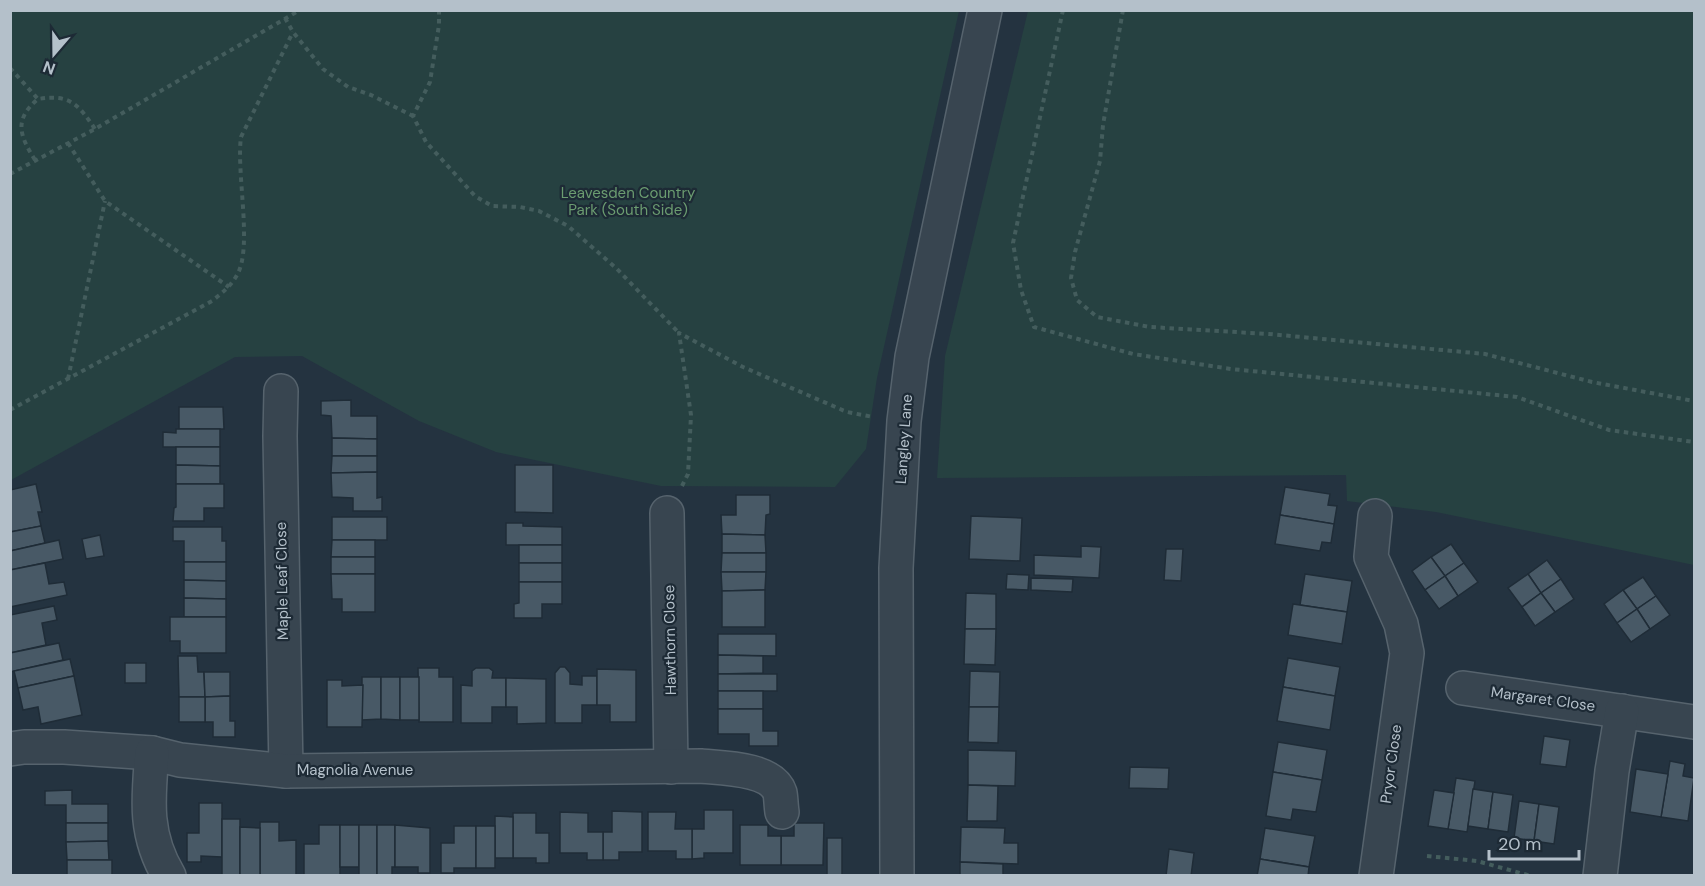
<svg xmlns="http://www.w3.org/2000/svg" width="1705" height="886" font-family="'DM Sans',sans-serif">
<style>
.green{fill:#264141}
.building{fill:#485966;stroke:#1f2c37;stroke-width:1.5}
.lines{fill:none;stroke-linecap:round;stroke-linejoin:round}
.minor-casing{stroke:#56636d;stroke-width:36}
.path{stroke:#445d5d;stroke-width:4;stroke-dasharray:4.5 4.5;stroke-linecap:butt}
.minor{stroke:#384550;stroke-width:33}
.labels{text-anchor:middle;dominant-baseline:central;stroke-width:4.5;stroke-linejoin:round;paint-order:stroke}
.park-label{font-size:15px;fill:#6b9c70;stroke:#1d2a35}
.street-label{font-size:15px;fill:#b4c0ca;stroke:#1d2a35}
</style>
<rect width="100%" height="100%" fill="#243340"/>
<!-- green -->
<g class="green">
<polygon points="10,11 959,11 877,378 866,449 835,487 661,486 496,452 419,421 302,356 235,357 11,480"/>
<polygon points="1028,11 1694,11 1694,565 1436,512 1347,501 1346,475 937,478 945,356"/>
</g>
<!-- building -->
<g class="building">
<polygon points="351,400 351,416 377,416 377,439 332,438 331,416 321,415 321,401"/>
<polygon points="179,407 223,407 224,429 179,429"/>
<polygon points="176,429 220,429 220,447 163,447 163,432 176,433"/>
<polygon points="332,438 377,439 377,456 332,456"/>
<polygon points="176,447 220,447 220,466 176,465"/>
<polygon points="332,456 377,456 377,472 331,473"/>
<polygon points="176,465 220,466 220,484 176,484"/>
<polygon points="515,465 553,465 553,513 515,512"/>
<polygon points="377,472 377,498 382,497 382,511 353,511 353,498 332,497 331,473"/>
<polygon points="36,484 42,512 38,512 41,526 10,532 10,490"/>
<polygon points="176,484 224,484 224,508 204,508 204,521 173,521 174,508 176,507"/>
<polygon points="1285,487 1330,494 1328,505 1337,506 1334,524 1280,515"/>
<polygon points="736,495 770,495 770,514 766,515 765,535 722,534 721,515 736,515"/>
<polygon points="1280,515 1334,524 1331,543 1322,542 1320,551 1275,544"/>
<polygon points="971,516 1022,518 1020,561 969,559"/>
<rect x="332" y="517" width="55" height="23"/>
<polygon points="506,523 523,523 523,526 562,527 562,545 506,545"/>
<polygon points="41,526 45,543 10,551 10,532"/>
<polygon points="173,527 222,527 222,541 226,541 226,562 184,562 184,541 173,541"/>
<polygon points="722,534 765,535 766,553 722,553"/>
<polygon points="100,535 104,556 86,559 82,539"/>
<polygon points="59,540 63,559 10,570 10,551"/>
<polygon points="332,540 375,540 375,557 331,557"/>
<polygon points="1451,544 1464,563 1445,576 1431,557"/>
<rect x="519" y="545" width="43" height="18"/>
<polygon points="1081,546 1101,547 1099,578 1034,575 1034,555 1081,557"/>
<polygon points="1166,549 1183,549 1181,581 1164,580"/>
<polygon points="722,553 766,553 766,572 721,572"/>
<rect x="331" y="557" width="44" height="17"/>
<polygon points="1431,557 1445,576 1425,590 1412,571"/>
<polygon points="1547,560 1561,579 1541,593 1528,574"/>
<polygon points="184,562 226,562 226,581 184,580"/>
<polygon points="45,563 49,584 64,582 67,595 10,607 10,570"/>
<rect x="519" y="563" width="43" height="19"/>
<polygon points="1464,563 1478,582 1458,596 1445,576"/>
<polygon points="721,572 766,572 765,590 722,591"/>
<polygon points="331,574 375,574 375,612 342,612 342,599 332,599"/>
<polygon points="1007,574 1029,575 1028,590 1006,589"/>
<polygon points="1305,574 1352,581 1347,612 1300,605"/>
<polygon points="1528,574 1541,593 1522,607 1508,588"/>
<polygon points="1445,576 1458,596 1439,609 1425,590"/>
<polygon points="1643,577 1656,596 1637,609 1623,590"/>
<polygon points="1031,578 1073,579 1072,592 1031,590"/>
<polygon points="1561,579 1574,599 1555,612 1541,593"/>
<polygon points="184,580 226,581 226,599 184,598"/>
<polygon points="519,582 562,582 562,604 542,604 542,618 514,618 514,604 519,603"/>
<polygon points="765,590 765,627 722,627 722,591"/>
<polygon points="1623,590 1637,609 1617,623 1604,604"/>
<polygon points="966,593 996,594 996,629 965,629"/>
<polygon points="1541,593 1555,612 1535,626 1522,607"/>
<polygon points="1656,596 1670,615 1650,629 1637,609"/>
<polygon points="184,598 226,599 226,617 184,617"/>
<polygon points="1293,604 1347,612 1342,644 1288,635"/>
<polygon points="54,606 57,620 42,623 46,645 10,653 10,615"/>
<polygon points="1637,609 1650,629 1631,642 1617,623"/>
<polygon points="170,617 226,617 226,653 180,653 180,641 170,641"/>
<polygon points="965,629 996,629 995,665 964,664"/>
<polygon points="718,634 776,634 776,656 718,655"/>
<polygon points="59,643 63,660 10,672 10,653"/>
<polygon points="718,655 763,656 763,673 718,674"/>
<polygon points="178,656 197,656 198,672 204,672 205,697 179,697"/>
<polygon points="1288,658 1340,667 1335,696 1283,687"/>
<polygon points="70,659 74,676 18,688 14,671"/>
<rect x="125" y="663" width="21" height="20"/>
<polygon points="560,667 565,667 570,673 570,684 582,685 582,676 597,676 597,705 582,705 582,723 555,723 555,673"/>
<polygon points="418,668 439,668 439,677 453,677 453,722 419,722"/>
<polygon points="476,668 489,668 493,671 492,678 506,678 506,707 492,707 492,723 461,723 461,685 472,686 472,671"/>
<polygon points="597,669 636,670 636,722 610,722 610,705 597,705"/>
<polygon points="970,671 1000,672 999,707 969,707"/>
<polygon points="204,672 230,672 230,696 205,697"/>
<rect x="718" y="674" width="59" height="17"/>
<polygon points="74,676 82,715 41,724 38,707 23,710 18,688"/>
<polygon points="362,677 381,677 381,719 362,720"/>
<polygon points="381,677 400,677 400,720 381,719"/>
<rect x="400" y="677" width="19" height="43"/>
<polygon points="506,678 546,679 546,723 517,724 517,707 506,707"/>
<polygon points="327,680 342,680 342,686 363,685 362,727 327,727"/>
<polygon points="1283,687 1335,696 1330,730 1277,721"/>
<rect x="718" y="691" width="45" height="18"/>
<polygon points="230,696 230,721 235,721 235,737 213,737 213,722 205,722 205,697"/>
<rect x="179" y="697" width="26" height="25"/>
<polygon points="969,707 999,707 998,743 968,742"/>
<polygon points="718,709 763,709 763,731 778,731 778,746 749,746 749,734 718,734"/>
<polygon points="1544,736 1570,740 1566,767 1540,764"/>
<polygon points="1278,742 1327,750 1322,780 1273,772"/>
<polygon points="968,750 1016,751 1015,786 968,785"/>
<polygon points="1670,761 1685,764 1683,776 1694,778 1688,821 1661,817"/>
<polygon points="1130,767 1169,768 1168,789 1129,788"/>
<polygon points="1636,769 1668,774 1661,817 1630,812"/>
<polygon points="1273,772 1322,780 1316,812 1293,809 1291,820 1266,816"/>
<polygon points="1456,778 1475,781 1467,832 1448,829"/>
<polygon points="968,785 998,786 997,821 967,821"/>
<polygon points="1473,789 1493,792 1488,829 1468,826"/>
<polygon points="72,790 72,804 108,804 108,823 66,823 66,805 45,805 45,791"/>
<polygon points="1434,790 1454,793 1448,829 1428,826"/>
<polygon points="1493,792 1513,795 1508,832 1488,829"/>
<polygon points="1519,801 1539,804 1534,841 1514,838"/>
<polygon points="199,803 222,803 222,857 201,856 201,862 187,862 187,833 199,833"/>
<polygon points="1539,804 1559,807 1554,844 1534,841"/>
<polygon points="704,810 733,810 733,853 704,853 704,858 692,859 692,829 704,829"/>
<polygon points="612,811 642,812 642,852 619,852 619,860 603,860 603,832 612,832"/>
<polygon points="560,812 588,813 588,832 603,832 603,860 587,860 587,853 560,853"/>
<polygon points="648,812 676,812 675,829 692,829 692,859 676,859 676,851 648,851"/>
<polygon points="513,813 536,813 536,833 549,833 549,863 536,863 536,858 513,858"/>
<polygon points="495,816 513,817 513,858 495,858"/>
<rect x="222" y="819" width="18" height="57"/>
<polygon points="260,822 279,822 279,841 296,840 296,876 260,876"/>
<polygon points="66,823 108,823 108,841 66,842"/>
<polygon points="794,823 824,823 823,865 781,865 781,836 794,836"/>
<polygon points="319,825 340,825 340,876 304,876 304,844 319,844"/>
<rect x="340" y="825" width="19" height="42"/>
<rect x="359" y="825" width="18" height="51"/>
<polygon points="377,825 395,825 395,867 392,867 392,876 377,876"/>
<polygon points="395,825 430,828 430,873 418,873 418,867 395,867"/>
<polygon points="740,825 768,825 768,836 781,836 781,865 740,865"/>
<polygon points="454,826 476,826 476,868 454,868 454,873 441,873 441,843 454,843"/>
<rect x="476" y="826" width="19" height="42"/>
<polygon points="240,827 260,828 260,876 240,876"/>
<polygon points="961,827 1005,828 1004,843 1018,843 1018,864 960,862"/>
<polygon points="1265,828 1315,836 1309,867 1260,859"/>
<rect x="827" y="838" width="15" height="38"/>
<polygon points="108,841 109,860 67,860 66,842"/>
<polygon points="1169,849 1194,853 1191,876 1166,876"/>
<polygon points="1260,859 1309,867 1308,876 1257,876"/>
<rect x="67" y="860" width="45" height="16"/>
<polygon points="960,862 1003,864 1003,876 960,876"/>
</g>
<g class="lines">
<defs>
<g id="minor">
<polyline points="281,391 280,436 286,771"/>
<polyline points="667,513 671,767"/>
<polyline points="1375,516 1371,557 1401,624 1407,653 1376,876"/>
<polyline points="1463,688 1694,722"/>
<path d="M10 749 24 747H64L152 753 180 760 286 771 701 766C722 768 772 768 780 793 781 798 781 806 782 812"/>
<path d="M152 753C148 799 144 835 169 876"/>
<polyline points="897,876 896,568 904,421 912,357 985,10"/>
<polyline points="1600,876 1612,771 1622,711"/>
</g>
</defs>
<!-- minor casing -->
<use href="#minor" class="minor-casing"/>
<!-- path -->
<g class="path">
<polyline points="439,10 439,25 430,82 413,116 426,142 475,196 492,206 520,207 539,211 568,226 616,268 679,333"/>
<polyline points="1063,10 1013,243 1021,290 1034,327 1133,354 1231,369 1517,397 1609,430 1694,442"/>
<polyline points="1123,10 1103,125 1100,161 1075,252 1071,278 1077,300 1097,317 1150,327 1269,334 1485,354 1592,382 1694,401"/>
<polyline points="285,18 293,32 323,69 348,87 371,95 413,116"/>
<polyline points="10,68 38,99"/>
<polyline points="68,143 105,201 229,287"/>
<path d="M35 160C20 136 13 120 38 99 70 94 78 104 95 129"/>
<polyline points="10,174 95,129 300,10"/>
<polyline points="68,379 105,201"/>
<path d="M10 410 212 301C222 293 231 286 237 275 253 248 236 173 241 137L293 32"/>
<polyline points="682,486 688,474 691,415 679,333 743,367 847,412 873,417"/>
<polyline points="1427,856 1477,861 1531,876"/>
</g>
<!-- minor -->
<use href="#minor" class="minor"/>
</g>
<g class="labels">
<!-- park labels -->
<g class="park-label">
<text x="628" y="193">Leavesden Country<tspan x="628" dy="17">Park (South Side)</tspan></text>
</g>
<!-- street labels -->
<g class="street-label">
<text transform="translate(904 439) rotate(-86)">Langley Lane</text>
<text transform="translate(282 581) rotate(-91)">Maple Leaf Close</text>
<text transform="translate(670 640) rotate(-91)">Hawthorn Close</text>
<text transform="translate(1543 699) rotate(8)">Margaret Close</text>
<text transform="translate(1391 764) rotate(-82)">Pryor Close</text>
<text x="355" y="770">Magnolia Avenue</text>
</g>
</g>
<!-- border -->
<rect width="1705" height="886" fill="none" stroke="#b4c0ca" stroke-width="24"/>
<!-- north arrow -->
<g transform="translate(54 54) rotate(200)" stroke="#1d2a35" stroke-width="4.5" paint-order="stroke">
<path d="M0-4.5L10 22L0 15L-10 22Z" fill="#b4c0ca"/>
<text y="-9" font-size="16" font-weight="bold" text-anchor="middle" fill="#b4c0ca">N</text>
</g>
<!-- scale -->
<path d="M1489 850v9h90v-9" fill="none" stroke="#b4c0ca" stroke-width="3"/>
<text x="1498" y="850" font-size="18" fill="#b4c0ca" stroke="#1d2a35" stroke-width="4.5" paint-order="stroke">20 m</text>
</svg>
